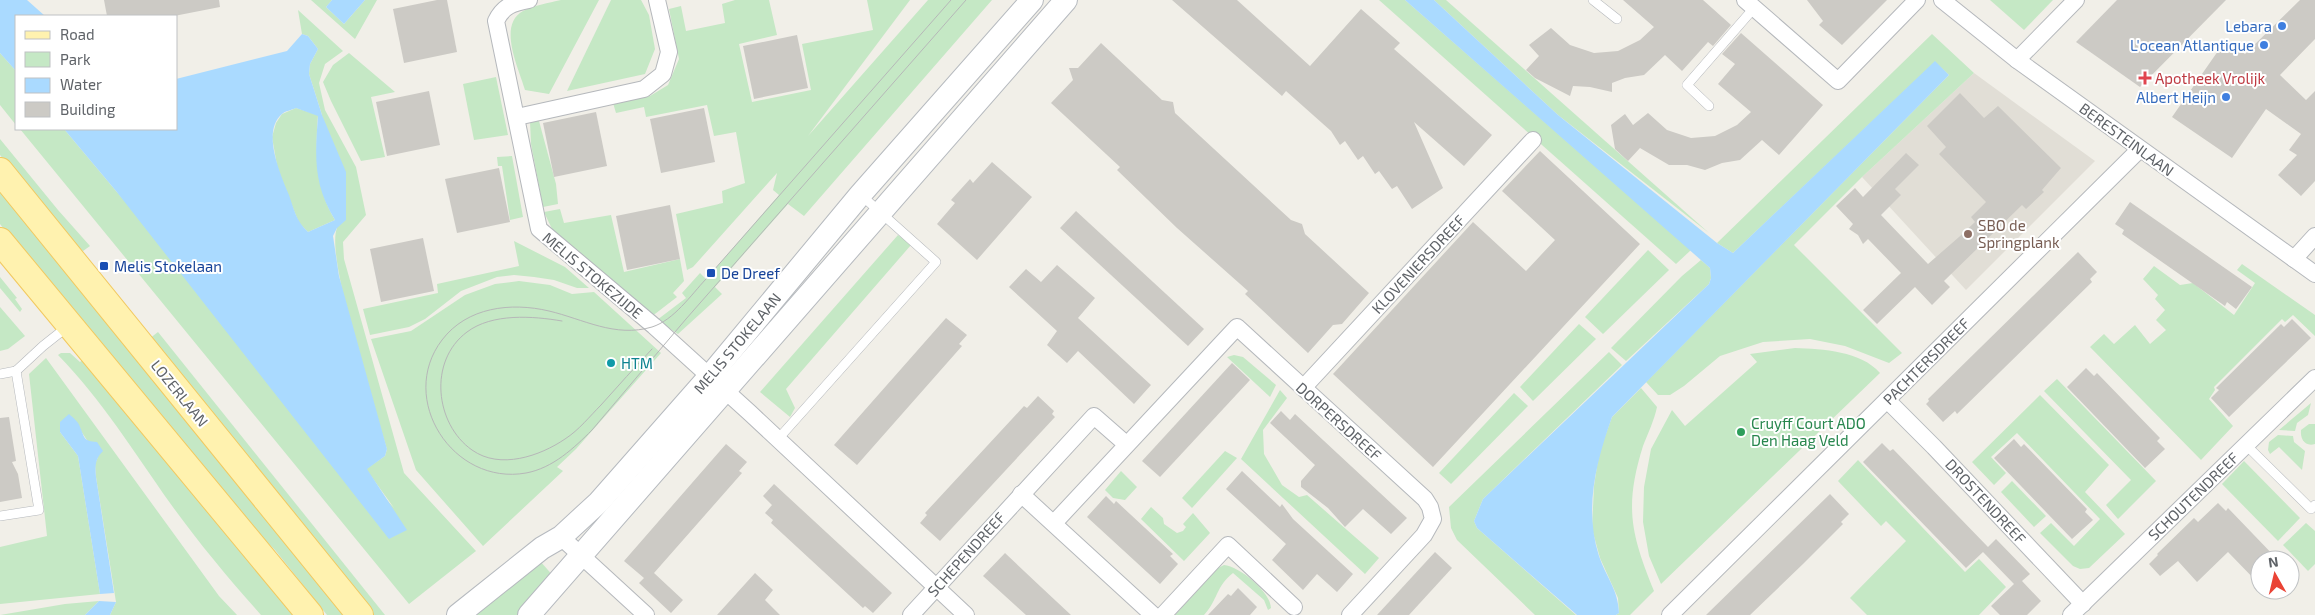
<svg xmlns="http://www.w3.org/2000/svg" width="2315" height="615" font-family="'Exo 2',sans-serif">
<style>
.education{fill:#e1ded6}
.green{fill:#c5e8c5}
.water{fill:#aadaff;fill-rule:evenodd}
.building{fill:#cccac5}
.lines{fill:none;stroke-linecap:round;stroke-linejoin:round}
.lane-casing{stroke:#b5b8bc;stroke-width:10}
.street-casing{stroke:#b5b8bc;stroke-width:18}
.secondary-casing{stroke:#b6babf;stroke-width:24}
.primary-casing{stroke:#f2c960;stroke-width:28}
.lane{stroke:#fff;stroke-width:9}
.street{stroke:#fff;stroke-width:16}
.secondary{stroke:#fff;stroke-width:22}
.primary{stroke:#fff2af;stroke-width:26}
.tram{stroke:#b6b7b8;stroke-width:1}
.shop-dot{fill:#3f7fe0;stroke:#fff;stroke-width:2}
.health-dot{fill:#e0444e;stroke:#fff;stroke-width:2}
.education-dot{fill:#8d6e63;stroke:#fff;stroke-width:2}
.transit-dot{fill:#1a4fb4;stroke:#fff;stroke-width:2}
.culture-dot{fill:#0f9aa8;stroke:#fff;stroke-width:2}
.leisure-dot{fill:#2e9e5b;stroke:#fff;stroke-width:2}
.labels{text-anchor:middle;dominant-baseline:central;stroke-width:4;stroke-linejoin:round;paint-order:stroke}
.shop-label{font-size:15px;fill:#366cbe;stroke:#fff;text-anchor:end}
.health-label{font-size:15px;fill:#be3a42;stroke:#fff;text-anchor:start}
.street-label{font-size:15px;fill:#5f6368;stroke:#fff}
.education-label{font-size:15px;fill:#785e54;stroke:#fff;text-anchor:start}
.transit-label{font-size:15px;fill:#164399;stroke:#fff;text-anchor:start}
.culture-label{font-size:15px;fill:#0d838f;stroke:#fff;text-anchor:start}
.leisure-label{font-size:15px;fill:#27864d;stroke:#fff;text-anchor:start}
</style>
<rect width="100%" height="100%" fill="#f1efe8"/>
<!-- education -->
<polygon class="education" points="1974,73 2095,161 1966,290 1862,177"/>
<!-- green -->
<g class="green">
<polygon points="311,0 332,0 326,7 344,24 365,0 377,0 355,39"/>
<path d="M561 0H599L549 94 525 90C519 69 497 25 523 11 535 5 548 3 561 0Z"/>
<polygon points="611,0 641,0 649,15 655,49 645,74 567,91"/>
<polygon points="735,0 769,0 777,35 739,44 752,102 811,90 802,44 873,30 867,0 910,0 808,136 928,0 992,0 804,216 788,204 715,287 722,294 678,334 657,320 686,298 682,293 700,273 706,279 779,195 773,190 777,173 693,267 687,270 676,214 723,203 722,191 745,183 736,132 714,136 707,105 646,117 644,107 616,113 613,103 650,96 668,85 679,59 669,9 681,6 686,31 725,23 722,4"/>
<polygon points="1379,0 1405,0 1691,250 1676,264"/>
<polygon points="1434,0 1446,0 1709,233 1558,115"/>
<polygon points="1990,0 2053,0 2024,30"/>
<path d="M298 10 343 51 325 64 319 83 325 110 356 167 366 215 343 242 344 259 404 473 476 551 409 604 20 129H64L116 191 394 508 366 469 385 456 387 449C376 410 325 257 337 228L322 115 309 74 310 64 318 49 308 36 302 34Z"/>
<polygon points="1932,34 1974,73 1862,177 1794,245 1902,353 1889,363 1845,346 1810,339 1763,342 1720,356 1684,386 1670,395 1658,395 1646,382 1949,75 1935,62 1733,253 1717,243"/>
<polygon points="0,53 16,71 16,125 0,105"/>
<polygon points="349,53 395,92 371,97 385,157 361,161 331,101 323,82 333,65"/>
<polygon points="496,77 508,135 474,140 463,84"/>
<path d="M296 108 318 115C315 151 316 189 335 220L308 232 299 223 278 171 272 137 276 123 282 114Z"/>
<polygon points="530,121 539,121 556,184 558,204 543,207 531,144"/>
<polygon points="0,139 58,210 90,246 83,251 65,235 0,155"/>
<polygon points="512,156 523,217 510,220 502,166 498,166 497,157"/>
<polygon points="0,185 349,615 327,615 275,550 223,499 17,246 0,224"/>
<polygon points="560,209 564,223 611,215 624,272 680,259 684,281 673,293 677,297 651,317 552,229 544,212"/>
<polygon points="898,235 911,245 786,389 795,408 790,417 760,392"/>
<polygon points="514,241 565,267 589,288 577,288 554,280 534,277 514,275 497,277 461,291 425,319 409,327 370,335 363,309 438,293 437,284 519,266"/>
<polygon points="1648,250 1669,270 1603,334 1585,317"/>
<polygon points="1701,260 1710,268 1711,278 1709,284 1626,361 1611,348 1682,276"/>
<polygon points="2242,264 2315,315 2315,336 2293,315 2285,322 2282,319 2214,387 2215,390 2209,399 2233,426 2201,460 2090,347 2104,334 2114,344 2135,325 2150,344 2166,330 2156,320 2165,310 2155,299 2158,295 2143,279 2154,266 2180,285 2193,283 2234,315 2255,283 2237,270"/>
<polygon points="0,277 17,298 15,299 22,309 20,312 0,288"/>
<polygon points="519,281 550,285 572,294 594,292 661,353 576,449 557,467 563,471 483,546 416,470 371,339 411,331 465,295 495,284"/>
<polygon points="0,307 25,336 8,349 0,351"/>
<polygon points="1579,324 1596,339 1533,401 1520,387"/>
<polygon points="158,332 385,615 372,615 149,339"/>
<path d="M1795 348C1823 349 1861 351 1880 373L1661 584 1649 556 1643 522 1644 487 1651 449 1672 410 1685 426 1757 362 1750 354Z"/>
<polygon points="1609,352 1622,365 1483,499 1474,521 1477,528 1576,615 1535,615 1457,540 1451,528 1449,507"/>
<path d="M61 353H70L80 362 85 358 294 615H261C229 579 198 542 170 503 134 452 102 400 58 355Z"/>
<polygon points="1234,355 1243,357 1276,385 1270,397 1227,357"/>
<polygon points="46,358 219,596 237,615 110,615 116,602 96,477 95,464 98,457 81,431 60,432 78,456 100,594 0,604 0,547 47,536 29,374"/>
<polygon points="2057,379 2156,481 2118,519 2106,505 2131,480 2044,391"/>
<path d="M1641 388 1657 407C1654 421 1648 433 1643 446 1624 507 1631 534 1654 591L1630 615H1616L1619 613 1618 598 1600 558 1592 529 1594 486 1599 453 1612 417Z"/>
<polygon points="1280,390 1287,398 1263,430 1264,454 1282,485 1299,497 1307,495 1379,558 1365,574 1241,459"/>
<polygon points="1514,393 1528,406 1451,484 1439,473"/>
<polygon points="2040,395 2109,465 2085,492 2125,534 2089,568 2080,569 2073,566 2040,533 2051,523 2074,546 2100,519 2017,433 1991,457 2006,473 1994,485 1972,462"/>
<polygon points="2311,403 2308,415 2297,423 2295,431 2279,430"/>
<path d="M2309 424H2315V444C2305 447 2300 439 2301 430Z"/>
<polygon points="2278,435 2293,436 2294,442 2305,451 2302,470 2279,447 2270,454 2268,450 2269,442"/>
<polygon points="1225,451 1237,458 1192,508 1182,498"/>
<polygon points="1858,460 1965,572 1979,559 2006,587 1979,615 1867,615 1850,598 1906,541 1886,521 1881,526 1838,481"/>
<polygon points="2244,461 2300,518 2278,541 2222,484"/>
<polygon points="1121,471 1137,487 1125,500 1113,498 1105,490"/>
<polygon points="2012,481 2046,516 2034,527 2001,492"/>
<polygon points="1151,507 1163,518 1164,524 1177,533 1183,531 1186,527 1183,524 1193,513 1210,533 1184,561 1141,519"/>
<polygon points="2306,523 2315,531 2315,564 2308,571 2283,545"/>
<polygon points="540,561 555,578 523,615 473,615"/>
<path d="M1224 565C1239 566 1271 592 1271 608L1268 610 1264 600 1233 573C1216 586 1218 600 1204 615H1175L1218 568Z"/>
<polygon points="99,601 85,615 0,615 65,604"/>
</g>
<!-- water -->
<g class="water">
<polygon points="0,0 27,0 45,16 16,16 16,71 0,53"/>
<polygon points="332,0 365,0 344,24 326,7"/>
<path d="M1405 0H1434L1558 115 1717 243 1733 253 1935 61 1949 75 1612 417C1596 462 1584 509 1599 556 1606 577 1618 589 1619 613L1616 615H1577L1477 528 1474 521 1483 499 1709 284 1711 278 1710 268Z"/>
<path d="M302 34 308 36 318 49 310 64 309 74 322 115 346 172V220L337 228 333 236 339 276 387 449 385 456 367 469 407 530 389 539 116 191 64 129H176V79L287 51ZM296 108 318 116C315 156 313 184 335 220L308 232C296 221 294 209 289 195 281 175 261 132 282 114 285 111 292 110 296 108Z"/>
<path d="M69 414C72 417 79 422 80 427 85 438 83 441 97 442L103 451C95 459 95 466 96 477L114 593 100 594 78 456 60 432V422Z"/>
<polygon points="99,601 116,602 110,615 85,615"/>
</g>
<!-- building -->
<g class="building">
<polygon points="104,0 219,0 220,7 174,16 107,16"/>
<polygon points="437,0 447,0 457,52 404,63 393,9"/>
<polygon points="1172,0 1237,0 1310,66 1361,9 1400,43 1394,49 1492,135 1464,166 1414,122 1443,188 1412,209 1397,186 1392,189 1379,171 1375,174 1363,156 1358,160 1345,141 1340,145 1331,131 1286,91 1282,96"/>
<polygon points="1623,0 1703,0 1731,25 1713,46 1708,42 1682,71 1665,55 1644,75 1625,78 1612,83 1612,92 1590,87 1573,86 1570,96 1535,78 1526,70 1539,56 1529,45 1551,28 1570,45 1594,53 1618,51 1640,40 1654,27"/>
<polygon points="1807,0 1887,0 1842,45 1819,25 1823,21"/>
<polygon points="2117,0 2226,0 2140,87 2076,42"/>
<polygon points="2300,0 2315,0 2315,39 2280,75 2306,100 2315,91 2315,181 2301,196 2278,175 2297,155 2289,150 2301,134 2266,109 2232,158 2172,117 2225,41 2245,54"/>
<polygon points="1741,33 1823,105 1779,155 1762,140 1740,160 1722,163 1705,170 1687,165 1669,165 1640,148 1628,161 1615,149 1611,125 1625,114 1633,125 1648,113 1667,130 1691,138 1715,136 1737,125 1751,112 1718,84 1735,64 1722,54"/>
<polygon points="797,35 808,88 754,99 743,46"/>
<polygon points="1101,43 1162,100 1173,102 1175,113 1291,220 1302,224 1305,234 1369,293 1342,324 1333,325 1308,353 1245,294 1248,291 1177,228 1117,170 1120,167 1051,103 1073,80 1069,68 1078,68"/>
<polygon points="429,91 440,145 387,156 376,102"/>
<polygon points="1960,93 1984,118 1998,106 2061,168 2042,190 2044,192 2026,209 2022,205 1944,281 1950,287 1932,305 1915,287 1877,324 1863,310 1901,273 1868,239 1863,244 1858,235 1849,229 1853,224 1836,206 1855,188 1863,197 1906,153 1919,165 1895,189 1901,195 1881,215 1928,264 1959,237 1975,222 1971,217 1986,202 1939,154 1946,147 1927,126"/>
<polygon points="704,108 715,162 661,173 650,119"/>
<polygon points="596,112 607,166 554,177 543,123"/>
<polygon points="1540,151 1640,244 1433,467 1333,374 1473,222 1526,271 1555,240 1502,191"/>
<polygon points="992,162 1032,197 977,260 937,224 955,203 951,200 970,179 973,183"/>
<polygon points="499,168 510,222 457,233 445,179"/>
<polygon points="2130,202 2252,287 2236,309 2227,302 2225,306 2122,234 2124,230 2115,224"/>
<polygon points="670,205 680,259 627,270 616,216"/>
<polygon points="1076,211 1204,329 1188,346 1060,228"/>
<polygon points="423,238 434,291 381,302 370,249"/>
<polygon points="2078,252 2097,272 2090,279 2092,282 1957,414 1955,411 1943,422 1926,404 1929,401 1928,399"/>
<polygon points="1057,265 1095,298 1078,318 1151,385 1134,404 1078,351 1067,363 1047,345 1057,331 1009,287 1026,269 1041,282"/>
<polygon points="946,318 967,335 959,344 962,346 857,465 834,445"/>
<polygon points="2292,319 2311,338 2229,417 2211,398 2219,390 2216,388 2281,324 2284,327"/>
<polygon points="1232,363 1250,380 1160,477 1142,461"/>
<polygon points="2086,368 2094,376 2097,373 2160,438 2157,441 2165,449 2145,468 2067,387"/>
<polygon points="1038,396 1054,411 1052,414 1055,417 940,541 920,523 927,515 925,513 1024,406 1027,408"/>
<polygon points="1281,411 1290,420 1295,414 1407,518 1391,534 1363,509 1345,527 1328,508 1301,487 1301,481 1315,465 1270,423"/>
<polygon points="9,417 16,461 12,462 18,474 22,498 0,502 0,418"/>
<polygon points="2014,439 2021,447 2024,444 2087,509 2085,512 2093,520 2072,539 1994,458"/>
<polygon points="1882,443 1890,451 1893,449 1988,547 1996,539 2030,574 2022,581 2041,601 2027,615 2000,615 1991,606 2014,584 1983,552 1966,568 1863,462"/>
<polygon points="726,444 747,462 739,471 742,473 654,573 683,600 671,613 639,583 644,578 624,561"/>
<polygon points="1242,471 1280,507 1282,504 1293,519 1353,574 1337,592 1317,574 1303,590 1272,560 1286,544 1226,489"/>
<polygon points="774,484 892,593 873,613 865,606 863,608 771,523 773,520 765,513 772,505 763,496"/>
<polygon points="1830,494 1849,514 1841,522 1843,524 1803,564 1750,615 1706,615"/>
<polygon points="1106,496 1114,504 1116,501 1173,554 1170,556 1178,564 1160,584 1087,517"/>
<polygon points="2218,503 2226,511 2228,508 2278,560 2260,560 2260,585 2228,552 2197,582 2178,561 2160,576 2149,564 2158,555 2157,554 2194,518 2198,522"/>
<polygon points="1435,552 1452,568 1409,615 1377,615"/>
<polygon points="1005,553 1041,587 1071,615 1026,615 983,576"/>
<polygon points="755,573 773,590 765,600 780,615 717,615"/>
<polygon points="1238,588 1257,607 1250,615 1208,615 1228,594 1231,596"/>
</g>
<g class="lines">
<defs>
<g id="lane">
<polyline points="1593,0 1617,19"/>
<polyline points="1709,106 1687,85 1754,8"/>
<polyline points="16,371 43,346 67,327"/>
<polyline points="0,374 16,371"/>
<polyline points="778,439 936,262 861,195"/>
<polyline points="2246,445 2311,509 2315,505"/>
<polyline points="0,516 39,510 16,371"/>
</g>
<g id="street">
<path d="M529 0C513 3 503 6 496 21L539 229 654 326 750 413 966 615"/>
<polyline points="1745,0 1838,81 1917,0"/>
<polyline points="1942,0 2017,60 2315,274"/>
<polyline points="2017,60 2076,0"/>
<polyline points="517,117 644,89 663,74 669,52 657,0"/>
<polyline points="2294,259 2315,236"/>
<polyline points="1303,388 1533,140"/>
<polyline points="1887,400 1934,447 2083,604"/>
<polyline points="1021,494 1153,615"/>
<polyline points="1054,523 1237,327 1425,499 1430,507 1433,519 1424,535 1350,615"/>
<polyline points="561,537 646,615"/>
<polyline points="911,615 1094,416 1126,444"/>
<polyline points="1163,615 1228,545 1294,607"/>
<polyline points="1670,615 2140,149"/>
<polyline points="2071,615 2315,378"/>
</g>
<g id="secondary">
<polyline points="458,615 542,548 561,537 599,502 709,377 860,195 1032,0"/>
<polyline points="529,615 1066,0"/>
</g>
<g id="primary">
<polyline points="0,171 360,615"/>
<polyline points="0,241 310,615"/>
</g>
</defs>
<!-- lane casing -->
<use href="#lane" class="lane-casing"/>
<!-- street casing -->
<use href="#street" class="street-casing"/>
<!-- secondary casing -->
<use href="#secondary" class="secondary-casing"/>
<!-- primary casing -->
<use href="#primary" class="primary-casing"/>
<!-- lane -->
<use href="#lane" class="lane"/>
<!-- street -->
<use href="#street" class="street"/>
<!-- secondary -->
<use href="#secondary" class="secondary"/>
<!-- primary -->
<use href="#primary" class="primary"/>
<!-- tram -->
<g class="tram">
<path d="M951 0 706 279C691 295 674 320 652 327 615 338 583 319 549 311 511 302 467 307 442 340 397 399 453 486 526 473 553 468 574 448 592 430L686 319 966 0"/>
<path d="M562 321C533 316 492 313 467 332 428 361 435 424 472 450 500 470 540 456 565 439 579 430 590 416 601 405 618 386 635 367 652 349"/>
</g>
</g>
<!-- markers -->
<g class="shop-dot">
<circle cx="2282" cy="26" r="5"/>
<circle cx="2264" cy="45" r="5"/>
<circle cx="2226" cy="97" r="5"/>
</g>
<path class="health-dot" d="M2142.5 70.5h5v5h5v5h-5v5h-5v-5h-5v-5h5z"/>
<circle class="education-dot" cx="1968" cy="234" r="5"/>
<g class="transit-dot">
<rect x="99" y="261" width="10" height="10" rx="2.5"/>
<rect x="706" y="268" width="10" height="10" rx="2.5"/>
</g>
<circle class="culture-dot" cx="611" cy="363" r="5"/>
<circle class="leisure-dot" cx="1741" cy="432" r="5"/>
<g class="labels">
<!-- shop labels -->
<g class="shop-label">
<text x="2272" y="26">Lebara</text>
<text x="2254" y="45">L'ocean Atlantique</text>
<text x="2216" y="97">Albert Heijn</text>
</g>
<!-- health labels -->
<g class="health-label">
<text x="2155" y="78">Apotheek Vrolijk</text>
</g>
<!-- street labels -->
<g class="street-label">
<text transform="translate(2127 139) rotate(36)">BERESTEINLAAN</text>
<text transform="translate(1418 264) rotate(-47)">KLOVENIERSDREEF</text>
<text transform="translate(593 275) rotate(40)">MELIS STOKEZIJDE</text>
<text transform="translate(737 343) rotate(-50)">MELIS STOKELAAN</text>
<text transform="translate(1926 361) rotate(-45)">PACHTERSDREEF</text>
<text transform="translate(180 393) rotate(51)">LOZERLAAN</text>
<text transform="translate(1339 421) rotate(42)">DORPERSDREEF</text>
<text transform="translate(2193 496) rotate(-44)">SCHOUTENDREEF</text>
<text transform="translate(1986 501) rotate(47)">DROSTENDREEF</text>
<text transform="translate(966 554) rotate(-48)">SCHEPENDREEF</text>
</g>
<!-- education labels -->
<g class="education-label">
<text x="1978" y="225">SBO de<tspan x="1978" dy="17">Springplank</tspan></text>
</g>
<!-- transit labels -->
<g class="transit-label">
<text x="114" y="266">Melis Stokelaan</text>
<text x="721" y="273">De Dreef</text>
</g>
<!-- culture labels -->
<g class="culture-label">
<text x="621" y="363">HTM</text>
</g>
<!-- leisure labels -->
<g class="leisure-label">
<text x="1751" y="423">Cruyff Court ADO<tspan x="1751" dy="17">Den Haag Veld</tspan></text>
</g>
</g>
<!-- legend -->
<rect x="15" y="15" width="162" height="115" fill="#ffffff" stroke="#bfc1c3"/>
<rect x="25" y="31" width="25" height="8" fill="#fff2af" stroke="#bfc1c3"/>
<text x="60" y="40" font-size="15" fill="#5f6368">Road</text>
<rect x="25" y="52" width="25" height="15" fill="#c5e8c5" stroke="#bfc1c3"/>
<text x="60" y="65" font-size="15" fill="#5f6368">Park</text>
<rect x="25" y="78" width="25" height="15" fill="#aadaff" stroke="#bfc1c3"/>
<text x="60" y="90" font-size="15" fill="#5f6368">Water</text>
<rect x="25" y="102" width="25" height="15" fill="#cccac5" stroke="#bfc1c3"/>
<text x="60" y="115" font-size="15" fill="#5f6368">Building</text>
<!-- north arrow -->
<g transform="translate(2275 575) rotate(352)"><circle r="24" fill="#ffffff" stroke="#bfc1c3"/>
<path d="M0-4L9 19L0 12L-9 19Z" fill="#ea4335"/>
<text y="-8" font-size="14" font-weight="bold" text-anchor="middle" fill="#5f6368">N</text>
</g>
</svg>
